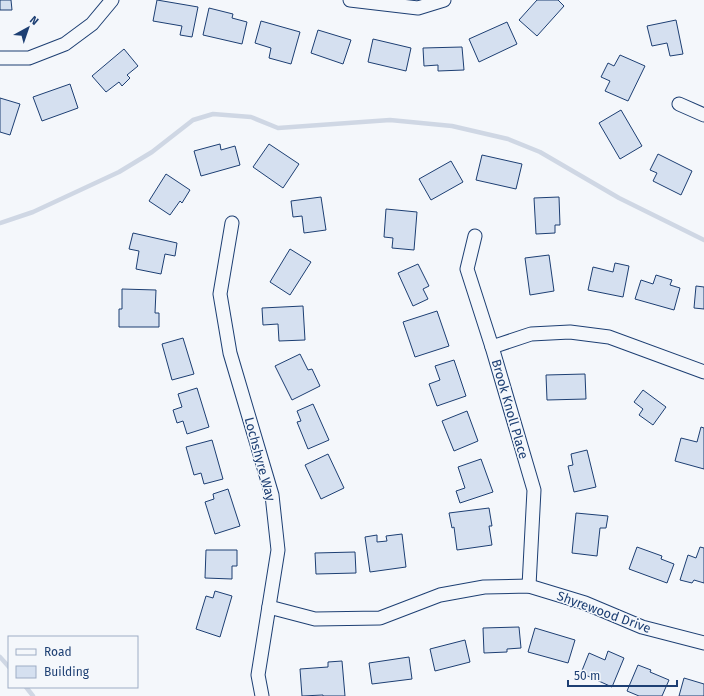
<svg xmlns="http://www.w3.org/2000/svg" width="704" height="696" font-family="'Fira Sans',sans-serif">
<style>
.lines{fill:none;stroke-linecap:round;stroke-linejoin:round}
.stream{stroke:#cfd7e4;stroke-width:4.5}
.building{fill:#d5e0f0;stroke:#1d3f73}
.minor-casing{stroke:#1d3f73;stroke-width:15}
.minor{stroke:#f4f7fb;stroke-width:13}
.labels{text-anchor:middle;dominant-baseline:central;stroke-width:3;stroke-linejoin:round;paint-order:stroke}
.street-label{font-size:13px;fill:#1d3f73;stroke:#f4f7fb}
</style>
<rect width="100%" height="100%" fill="#f4f7fb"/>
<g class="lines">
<!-- stream -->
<g class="stream">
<polyline points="0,223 33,212 119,172 152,152 193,120 213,114 251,117 278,128 390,120 452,126 508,139 540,152 619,198 704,240"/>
<polyline points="0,657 9,667"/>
<polyline points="26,687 33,696"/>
</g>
</g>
<!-- building -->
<g class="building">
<polygon points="0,0 11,0 12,10 0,10"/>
<polygon points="157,0 198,7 192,37 180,35 182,26 153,21"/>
<polygon points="537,0 558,0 564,6 537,36 519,20"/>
<polygon points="209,8 233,14 232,18 247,22 242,44 203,35"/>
<polygon points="676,20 683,54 670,56 667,43 652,46 647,26"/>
<polygon points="261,21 300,32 291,64 269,58 271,48 255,43"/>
<polygon points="507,22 517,44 479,62 469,39"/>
<polygon points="318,30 351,40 343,64 311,53"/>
<polygon points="373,39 411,48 406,71 368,62"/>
<polygon points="462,47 464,70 438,71 438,65 424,66 423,48"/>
<polygon points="124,49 138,66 127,75 130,78 122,86 119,82 106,92 92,76"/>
<polygon points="620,55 645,66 628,101 605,91 610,81 601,77 608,63 614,66"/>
<polygon points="70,84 78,108 42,121 33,97"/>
<polygon points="0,98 20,104 10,135 0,132"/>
<polygon points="621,110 642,146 620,159 599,123"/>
<polygon points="220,144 221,150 235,146 240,165 201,176 194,151"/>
<polygon points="269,144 299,164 283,188 253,167"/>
<polygon points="658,154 692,171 681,195 653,181 657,173 650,170"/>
<polygon points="482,155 522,164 516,189 476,180"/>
<polygon points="451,161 463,182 431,200 419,179"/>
<polygon points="166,174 190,190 182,203 180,201 170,215 149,201"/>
<polygon points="321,197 326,230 304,233 302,216 293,217 291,201"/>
<polygon points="559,197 560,225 555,225 555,233 536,234 534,198"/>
<polygon points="386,209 417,212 414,250 392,248 393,238 384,237"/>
<polygon points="133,233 177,243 175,256 165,254 161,274 136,269 139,251 129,249"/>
<polygon points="290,249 311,262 290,295 270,282"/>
<polygon points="549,255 554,291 530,295 525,258"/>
<polygon points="615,263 629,266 623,297 588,290 593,267 613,272"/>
<polygon points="418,264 429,286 423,289 428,299 413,306 398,273"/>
<polygon points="656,275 672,280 670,285 680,288 674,310 635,299 641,280 653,284"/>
<polygon points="696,286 704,287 704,309 694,308"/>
<polygon points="122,289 156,290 155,313 159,313 159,327 119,327 119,309 122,309"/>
<polygon points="303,306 305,340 279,341 278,324 263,325 262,308"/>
<polygon points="437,311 449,346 415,357 403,322"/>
<polygon points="183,338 194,374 172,380 162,344"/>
<polygon points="300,354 308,370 312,369 320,386 292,400 275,366"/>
<polygon points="454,360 466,396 437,406 429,384 440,380 435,366"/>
<polygon points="585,374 586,399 547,400 546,375"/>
<polygon points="197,388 209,427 187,434 183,421 177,423 173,410 182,407 178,394"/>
<polygon points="643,390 666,407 653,425 639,415 643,409 634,402"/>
<polygon points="313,404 329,440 308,449 297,422 301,421 297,411"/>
<polygon points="467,411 478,441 454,451 442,421"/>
<polygon points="701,427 704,428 704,469 675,461 681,438 697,442"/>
<polygon points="212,440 223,479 204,484 201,473 194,475 186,447"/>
<polygon points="587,450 596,487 574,492 568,466 573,465 571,454"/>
<polygon points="328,454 344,488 321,499 305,465"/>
<polygon points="481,459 493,492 460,503 456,491 465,488 458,467"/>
<polygon points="228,489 240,526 215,534 205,502 214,499 213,494"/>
<polygon points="489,508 492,526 489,526 492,545 457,550 454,527 452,528 449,513"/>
<polygon points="576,513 608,516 606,528 600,528 597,556 572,553"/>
<polygon points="402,534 406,567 370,572 365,537 377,535 377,542 387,541 386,536"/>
<polygon points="637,547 662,556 661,559 674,564 667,583 629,569"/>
<polygon points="700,547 704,548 704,583 694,580 692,583 680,580 688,555 696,558"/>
<polygon points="206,550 237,550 237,566 232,566 232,579 205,578"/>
<polygon points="355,552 356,573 316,574 315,553"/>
<polygon points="215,591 232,596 220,637 196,629 206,596 213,598"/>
<polygon points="519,627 521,648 507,649 507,652 484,653 483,628"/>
<polygon points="535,628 575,640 568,663 528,652"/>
<polygon points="465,640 470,662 435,671 430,649"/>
<polygon points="608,651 624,658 612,687 581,673 589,653 605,660"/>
<polygon points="409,657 412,679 372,684 369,663"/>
<polygon points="342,661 345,696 323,696 323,695 302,696 300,669 328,667 328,662"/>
<polygon points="638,665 651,670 650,672 669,680 662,696 639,696 627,691"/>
<polygon points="684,678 704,684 704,696 679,696"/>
</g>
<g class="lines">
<defs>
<g id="minor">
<polyline points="350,0 418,8 444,0"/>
<polyline points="0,58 29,58 65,44 92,24 112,0"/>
<polyline points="679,104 704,115"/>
<polyline points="232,223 220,294 230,353 272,495 278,550 258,675 262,696"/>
<polyline points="475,236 467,269 492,347 534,490 529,586"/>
<polyline points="492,347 531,334 570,332 609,337 704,372"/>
<polyline points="269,607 315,619 380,618 440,595 484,587 529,586 585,603 642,627 704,643"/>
</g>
</defs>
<!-- minor casing -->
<use href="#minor" class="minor-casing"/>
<!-- minor -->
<use href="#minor" class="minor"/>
</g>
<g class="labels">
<!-- street labels -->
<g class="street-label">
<text transform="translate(510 409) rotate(74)">Brook Knoll Place</text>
<text transform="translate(260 459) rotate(75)">Lochshyre Way</text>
<text transform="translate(604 612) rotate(20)">Shyrewood Drive</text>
</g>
</g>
<!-- legend -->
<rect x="8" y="636" width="130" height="52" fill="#f4f7fb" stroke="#9eadc5"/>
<rect x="16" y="649" width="20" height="6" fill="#f4f7fb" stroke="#9eadc5"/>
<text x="44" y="656" font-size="12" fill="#1d3f73">Road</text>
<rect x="16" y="666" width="20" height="12" fill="#d5e0f0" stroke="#9eadc5"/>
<text x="44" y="676" font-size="12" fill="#1d3f73">Building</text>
<!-- north arrow -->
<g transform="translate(28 28) rotate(40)" stroke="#f4f7fb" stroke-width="3" paint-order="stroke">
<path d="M0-3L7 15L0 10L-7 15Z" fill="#1d3f73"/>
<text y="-6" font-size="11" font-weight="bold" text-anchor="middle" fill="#1d3f73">N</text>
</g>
<!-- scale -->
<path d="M568 680v6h109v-6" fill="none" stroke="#1d3f73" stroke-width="2"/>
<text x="574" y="680" font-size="12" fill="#1d3f73" stroke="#f4f7fb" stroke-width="3" paint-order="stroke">50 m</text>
</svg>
